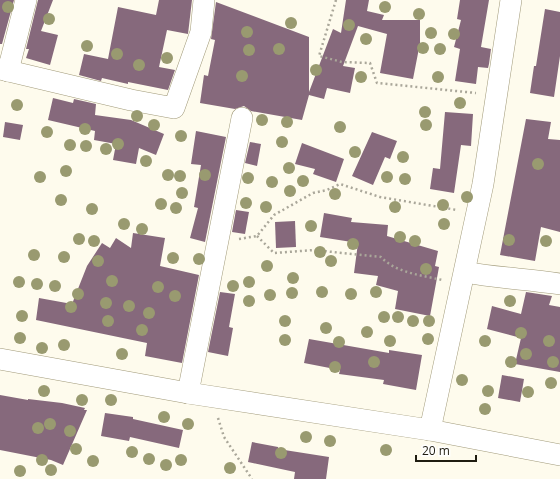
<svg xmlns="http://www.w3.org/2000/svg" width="560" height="479" font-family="'Open Sans',sans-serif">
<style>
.building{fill:#86697c}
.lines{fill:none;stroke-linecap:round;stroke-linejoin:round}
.minor-casing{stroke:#a19a7a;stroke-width:22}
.path{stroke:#aaa79a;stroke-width:2.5;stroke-dasharray:2 3;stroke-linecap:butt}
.minor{stroke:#fff;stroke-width:21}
.tree{fill:#999a70}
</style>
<rect width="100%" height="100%" fill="#fefbed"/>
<!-- building -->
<g class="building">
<polygon points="0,0 14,0 2,44 0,44"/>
<polygon points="38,0 53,0 41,31 58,35 50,65 26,58 29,49 26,49"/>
<polygon points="159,0 192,0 188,34 167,30 159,67 175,70 168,90 128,82 128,84 102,78 101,81 79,75 84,54 108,59 118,7 156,15"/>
<polygon points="346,0 369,0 367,11 384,15 382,20 420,20 420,43 413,79 380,73 387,34 358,26 343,66 355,68 350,93 327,88 324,99 309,95 302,120 251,111 244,106 235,109 200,103 204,75 208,76 215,40 211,39 216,2 309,37 309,92 333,29 341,33"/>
<polygon points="460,0 489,0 481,47 491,49 489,64 488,68 478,67 476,84 455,81 460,49 454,47 461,20 457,19"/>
<polygon points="545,9 560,12 560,56 554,97 530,93 534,66 536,66"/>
<polygon points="53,98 73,103 74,99 96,104 95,115 131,120 164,134 156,155 139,148 136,164 113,160 116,144 94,140 95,131 48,120"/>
<polygon points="445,112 473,114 471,146 461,145 454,193 430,189 433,168 440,169"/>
<polygon points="526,119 551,122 548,139 560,140 560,232 541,227 535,261 500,255"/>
<polygon points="5,122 23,125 20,140 3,137"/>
<polygon points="196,131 226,137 205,242 190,238 198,208 194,207 201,165 191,164"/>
<polygon points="372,132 397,141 390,159 385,157 373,185 352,176"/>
<polygon points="250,142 261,144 257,166 245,163"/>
<polygon points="302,143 344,159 336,182 313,174 315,169 295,164"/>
<polygon points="236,210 249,212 245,234 232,232"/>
<polygon points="324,213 352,218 351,222 388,225 387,236 438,251 435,266 439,267 430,316 395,309 398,291 376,285 378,276 354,273 358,243 320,237"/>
<polygon points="295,221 296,247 276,248 275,222"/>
<polygon points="133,233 165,238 160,266 199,275 182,363 145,356 147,343 36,320 39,298 72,304 87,266 102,243 110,248 116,238 131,248"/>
<polygon points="220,292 235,294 229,327 233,328 228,356 208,352"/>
<polygon points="526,292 552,296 549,305 560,307 560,372 515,364 521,338 487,329 492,306 521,314"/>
<polygon points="309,339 389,353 389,350 422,355 416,390 383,384 384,380 339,374 340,370 304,363"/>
<polygon points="502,375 524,379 520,402 498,398"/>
<polygon points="0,395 28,400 28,399 62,403 85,408 84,410 87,410 63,465 51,460 0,450"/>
<polygon points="105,413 133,417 133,419 183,430 179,448 130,437 129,441 101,436"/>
<polygon points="252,442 278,447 278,449 329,457 326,479 294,479 295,472 248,462"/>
</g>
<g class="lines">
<defs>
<g id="minor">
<polyline points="0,69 131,100 174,108 201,32 204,0"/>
<polyline points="8,71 26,0"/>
<path d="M465 272C496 278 528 279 560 284"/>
<polyline points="0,359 188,393 430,430 560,455"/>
<polyline points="188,393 242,118"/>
<polyline points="430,430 483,184 511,0"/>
</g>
</defs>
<!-- minor casing -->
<use href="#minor" class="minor-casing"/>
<!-- path -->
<g class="path">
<polyline points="336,0 319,56 342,62 370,63 377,83 476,93"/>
<path d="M257 236 274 253 314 250 381 257C396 273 421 275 442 280"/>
<polyline points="239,239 257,236 274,215 313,193 327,190 340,184 380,197 457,210"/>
<polyline points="218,418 224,437 252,479"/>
</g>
<!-- minor -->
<use href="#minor" class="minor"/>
</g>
<!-- trees -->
<g class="tree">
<circle cx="8" cy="7" r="6"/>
<circle cx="385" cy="7" r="6"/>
<circle cx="419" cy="14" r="6"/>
<circle cx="49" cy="19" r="6"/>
<circle cx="291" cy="23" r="6"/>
<circle cx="349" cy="25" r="6"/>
<circle cx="247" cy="32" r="6"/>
<circle cx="431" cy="33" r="6"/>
<circle cx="454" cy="34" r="6"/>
<circle cx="366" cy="39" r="6"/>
<circle cx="87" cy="46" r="6"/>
<circle cx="423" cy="48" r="6"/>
<circle cx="279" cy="49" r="6"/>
<circle cx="440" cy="49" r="6"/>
<circle cx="249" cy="50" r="6"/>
<circle cx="117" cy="54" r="6"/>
<circle cx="167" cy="58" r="6"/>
<circle cx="139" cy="65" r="6"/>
<circle cx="316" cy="70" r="6"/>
<circle cx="242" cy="76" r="6"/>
<circle cx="361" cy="77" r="6"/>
<circle cx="438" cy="77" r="6"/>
<circle cx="460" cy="103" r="6"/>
<circle cx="17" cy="105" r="6"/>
<circle cx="425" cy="112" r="6"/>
<circle cx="137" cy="116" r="6"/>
<circle cx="262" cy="120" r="6"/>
<circle cx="287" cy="122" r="6"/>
<circle cx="154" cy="125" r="6"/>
<circle cx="426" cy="125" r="6"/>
<circle cx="340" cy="127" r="6"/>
<circle cx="85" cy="129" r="6"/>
<circle cx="47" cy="132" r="6"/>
<circle cx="181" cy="136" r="6"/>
<circle cx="282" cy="142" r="6"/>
<circle cx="118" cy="144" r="6"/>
<circle cx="70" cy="145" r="6"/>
<circle cx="86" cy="146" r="6"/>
<circle cx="106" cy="149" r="6"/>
<circle cx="355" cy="152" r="6"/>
<circle cx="403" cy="157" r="6"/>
<circle cx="146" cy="161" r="6"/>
<circle cx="538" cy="164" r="6"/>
<circle cx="289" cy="168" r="6"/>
<circle cx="66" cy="171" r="6"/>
<circle cx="168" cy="175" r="6"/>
<circle cx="205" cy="175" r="6"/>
<circle cx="180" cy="176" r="6"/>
<circle cx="40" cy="177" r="6"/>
<circle cx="387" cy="177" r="6"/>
<circle cx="248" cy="178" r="6"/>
<circle cx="405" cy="179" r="6"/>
<circle cx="303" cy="181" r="6"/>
<circle cx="272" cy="182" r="6"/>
<circle cx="290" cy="191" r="6"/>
<circle cx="182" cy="193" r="6"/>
<circle cx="335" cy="194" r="6"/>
<circle cx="467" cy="197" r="6"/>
<circle cx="61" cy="200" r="6"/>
<circle cx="246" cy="203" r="6"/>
<circle cx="161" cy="204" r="6"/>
<circle cx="443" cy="205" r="6"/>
<circle cx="266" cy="207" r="6"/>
<circle cx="395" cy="207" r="6"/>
<circle cx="176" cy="208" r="6"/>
<circle cx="92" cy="209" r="6"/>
<circle cx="124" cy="224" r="6"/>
<circle cx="444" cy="224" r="6"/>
<circle cx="311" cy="226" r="6"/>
<circle cx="142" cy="229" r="6"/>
<circle cx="400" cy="237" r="6"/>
<circle cx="79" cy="239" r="6"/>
<circle cx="509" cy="240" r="6"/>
<circle cx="94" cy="241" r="6"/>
<circle cx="415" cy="241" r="6"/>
<circle cx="546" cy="241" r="6"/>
<circle cx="353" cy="244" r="6"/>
<circle cx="320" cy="252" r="6"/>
<circle cx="34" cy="255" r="6"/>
<circle cx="64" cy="257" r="6"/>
<circle cx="173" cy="258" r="6"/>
<circle cx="199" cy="259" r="6"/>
<circle cx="98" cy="261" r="6"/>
<circle cx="331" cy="261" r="6"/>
<circle cx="267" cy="266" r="6"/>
<circle cx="426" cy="269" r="6"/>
<circle cx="293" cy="278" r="6"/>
<circle cx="112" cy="281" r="6"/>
<circle cx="19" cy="282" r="6"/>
<circle cx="249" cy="282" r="6"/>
<circle cx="37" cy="284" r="6"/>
<circle cx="55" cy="286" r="6"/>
<circle cx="233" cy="286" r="6"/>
<circle cx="158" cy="287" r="6"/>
<circle cx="322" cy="292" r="6"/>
<circle cx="376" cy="292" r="6"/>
<circle cx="292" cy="293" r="6"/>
<circle cx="78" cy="294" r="6"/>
<circle cx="351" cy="294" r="6"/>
<circle cx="270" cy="295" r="6"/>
<circle cx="175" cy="296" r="6"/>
<circle cx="249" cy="301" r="6"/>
<circle cx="510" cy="301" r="6"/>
<circle cx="106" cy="303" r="6"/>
<circle cx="129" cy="306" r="6"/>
<circle cx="71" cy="307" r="6"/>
<circle cx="149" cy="313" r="6"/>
<circle cx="22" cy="316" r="6"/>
<circle cx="384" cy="317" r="6"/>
<circle cx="398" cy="317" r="6"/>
<circle cx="108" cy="321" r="6"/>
<circle cx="285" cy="321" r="6"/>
<circle cx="413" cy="321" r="6"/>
<circle cx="429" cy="321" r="6"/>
<circle cx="326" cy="328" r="6"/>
<circle cx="142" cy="330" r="6"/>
<circle cx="367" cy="332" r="6"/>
<circle cx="521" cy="333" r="6"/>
<circle cx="20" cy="338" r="6"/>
<circle cx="428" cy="339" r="6"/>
<circle cx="285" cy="340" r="6"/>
<circle cx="390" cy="341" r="6"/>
<circle cx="485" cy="341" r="6"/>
<circle cx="549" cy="341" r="6"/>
<circle cx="339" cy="342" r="6"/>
<circle cx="64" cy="345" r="6"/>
<circle cx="42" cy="348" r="6"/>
<circle cx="122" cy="354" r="6"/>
<circle cx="526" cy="354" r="6"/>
<circle cx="374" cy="362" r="6"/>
<circle cx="511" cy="362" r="6"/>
<circle cx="553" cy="362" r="6"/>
<circle cx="335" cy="367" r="6"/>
<circle cx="462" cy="380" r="6"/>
<circle cx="551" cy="383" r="6"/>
<circle cx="44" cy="391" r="6"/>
<circle cx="488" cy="391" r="6"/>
<circle cx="528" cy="392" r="6"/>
<circle cx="82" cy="400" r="6"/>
<circle cx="111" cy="400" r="6"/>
<circle cx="485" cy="409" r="6"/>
<circle cx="164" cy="417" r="6"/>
<circle cx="50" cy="424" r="6"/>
<circle cx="188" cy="424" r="6"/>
<circle cx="38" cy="428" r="6"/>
<circle cx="70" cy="431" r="6"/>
<circle cx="306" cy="437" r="6"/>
<circle cx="330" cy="441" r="6"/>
<circle cx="76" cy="449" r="6"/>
<circle cx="386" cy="450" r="6"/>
<circle cx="132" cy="452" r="6"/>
<circle cx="281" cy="453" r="6"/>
<circle cx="149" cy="459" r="6"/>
<circle cx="42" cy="460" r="6"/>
<circle cx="181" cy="460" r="6"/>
<circle cx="93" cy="461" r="6"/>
<circle cx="166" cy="465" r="6"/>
<circle cx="230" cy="468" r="6"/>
<circle cx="51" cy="470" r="6"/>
<circle cx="20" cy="471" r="6"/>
</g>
<!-- scale -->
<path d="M416 455v6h60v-6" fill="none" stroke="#1f1c10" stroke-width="2"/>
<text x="422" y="455" font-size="12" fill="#1f1c10" stroke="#ffffff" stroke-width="3" paint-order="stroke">20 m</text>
</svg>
